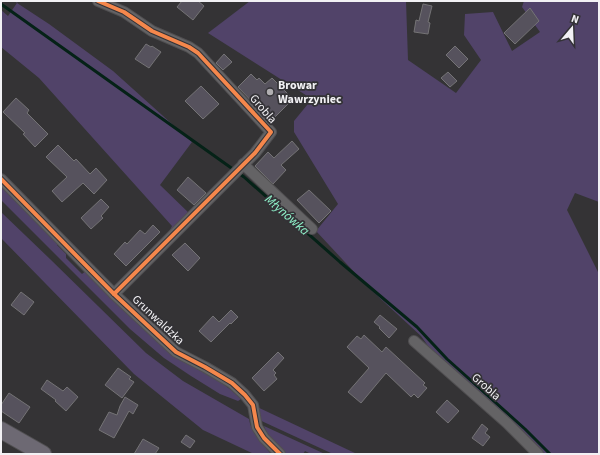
<svg xmlns="http://www.w3.org/2000/svg" width="600" height="455" font-family="'Source Sans 3',sans-serif">
<style>
.green{fill:#514369}
.lines{fill:none;stroke-linecap:round;stroke-linejoin:round}
.stream{stroke:#052217;stroke-width:3}
.building{fill:#56525d;stroke:#747375}
.minor-casing{stroke:#504f51;stroke-width:12}
.primary-casing{stroke:#504f51;stroke-width:18}
.minor{stroke:#646365;stroke-width:10}
.primary{stroke:#6d6973;stroke-width:16}
.cycleway-casing{stroke:#333236;stroke-width:6}
.cycleway{stroke:#f5874c;stroke-width:4}
.poi-dot{fill:#b0aeb1;stroke:#333236;stroke-width:1.5}
.labels{text-anchor:middle;dominant-baseline:central;stroke-width:3.5;stroke-linejoin:round;paint-order:stroke}
.poi-label{font-size:12px;font-weight:bold;fill:#f2f1f4;stroke:#333236;text-anchor:start}
.street-label{font-size:12px;fill:#f2f1f4;stroke:#333236}
.water-label{font-size:13px;font-style:italic;fill:#90f4cb;stroke:#333236}
</style>
<rect width="100%" height="100%" fill="#343335"/>
<!-- green -->
<g class="green">
<polygon points="15,1 18,1 17,3 49,24 113,71 192,142 160,185 192,216 162,247 172,226 39,78 1,47 1,10 8,16 17,3"/>
<polygon points="250,1 406,1 408,60 456,93 481,60 464,35 465,14 493,12 512,51 540,32 522,7 524,1 599,1 599,202 575,193 567,210 599,274 599,454 541,454 433,353 421,336 370,289 316,231 338,204 294,132 294,121 312,99 208,33"/>
<polygon points="1,184 59,242 57,245 66,254 66,258 82,274 87,270 136,322 170,352 175,356 219,381 231,390 241,399 238,401 220,394 191,376 164,358 130,329 1,200"/>
<path d="M1 212 50 259 146 353 183 381 249 419C251 433 262 443 271 454H254L203 430 134 374 1 238Z"/>
<polygon points="253,405 357,454 333,454 255,418"/>
<polygon points="264,426 325,454 311,454 305,451 303,454 285,454 270,440"/>
</g>
<g class="lines">
<!-- stream -->
<polyline class="stream" points="1,4 244,177 340,262 417,327 447,359 525,429 550,454"/>
</g>
<!-- building -->
<g class="building">
<polygon points="182,1 198,1 204,6 193,20 177,7"/>
<polygon points="423,4 432,6 428,22 430,23 428,34 414,32 416,20 419,21"/>
<polygon points="530,8 539,21 515,44 504,33"/>
<polygon points="146,44 151,47 152,46 161,52 149,68 135,59"/>
<polygon points="455,46 468,59 459,68 446,55"/>
<polygon points="224,54 232,62 223,70 216,63"/>
<polygon points="448,72 457,81 450,87 441,78"/>
<polygon points="251,74 257,80 259,78 265,84 272,78 293,99 273,119 259,105 257,107 238,87"/>
<polygon points="201,86 219,104 203,119 185,101"/>
<polygon points="16,98 29,110 27,113 48,134 35,147 23,134 25,133 3,112"/>
<polygon points="292,141 299,149 281,165 286,170 273,184 255,166 268,152 274,158"/>
<polygon points="58,145 74,161 76,159 90,174 96,168 107,180 94,194 83,183 62,202 52,191 67,177 46,157"/>
<polygon points="188,177 206,193 194,205 177,190"/>
<polygon points="309,190 331,211 319,223 297,200"/>
<polygon points="101,199 109,207 101,216 103,218 91,229 81,218"/>
<polygon points="153,225 160,232 126,266 114,254 125,242 127,244 140,230 145,234"/>
<polygon points="185,243 200,258 188,271 172,255"/>
<polygon points="21,292 34,302 24,315 11,305"/>
<polygon points="231,310 238,317 231,324 230,323 211,342 199,331 213,316 219,322"/>
<polygon points="380,315 397,329 389,338 379,328 380,327 374,322"/>
<polygon points="364,335 382,352 386,347 425,383 423,385 427,388 418,398 414,394 411,397 386,373 361,403 348,392 369,368 347,347 357,336 361,339"/>
<polygon points="278,352 284,358 273,370 276,373 274,375 277,379 264,391 252,378"/>
<polygon points="118,368 131,377 129,379 134,382 122,398 105,385"/>
<polygon points="47,380 63,391 67,387 78,397 66,411 55,401 56,400 41,389"/>
<polygon points="9,393 30,407 19,423 1,411 1,405"/>
<polygon points="125,397 138,405 133,414 129,411 114,438 99,430 109,412 117,415 120,406"/>
<polygon points="447,400 459,411 448,423 436,412"/>
<polygon points="482,424 488,429 485,433 490,437 483,446 472,438"/>
<polygon points="186,435 195,441 190,448 181,442"/>
<polygon points="143,439 159,448 155,454 134,454"/>
</g>
<g class="lines">
<defs>
<g id="minor">
<polyline points="98,1 124,12 152,31 189,47 198,53 271,132 255,153 114,294"/>
<polyline points="243,164 312,229"/>
<polyline points="1,179 114,294 176,352 205,367 232,383 245,395 253,405 257,427 264,438 280,454"/>
<polyline points="414,341 507,423 538,454"/>
</g>
<polyline id="primary" points="1,430 43,454"/>
</defs>
<!-- minor casing -->
<use href="#minor" class="minor-casing"/>
<!-- primary casing -->
<use href="#primary" class="primary-casing"/>
<!-- minor -->
<use href="#minor" class="minor"/>
<!-- primary -->
<use href="#primary" class="primary"/>
<defs>
<g id="cycleway">
<polyline points="98,1 124,12 152,31 189,47 198,53 271,132 255,153 114,294"/>
<polyline points="1,179 114,294 176,352 205,367 232,383 245,395 253,405 257,427 264,438 280,454"/>
</g>
</defs>
<!-- cycleway casing -->
<use href="#cycleway" class="cycleway-casing"/>
<!-- cycleway -->
<use href="#cycleway" class="cycleway"/>
</g>
<!-- markers -->
<circle class="poi-dot" cx="270" cy="92" r="4"/>
<g class="labels">
<!-- poi labels -->
<g class="poi-label">
<text x="278" y="85">Browar<tspan x="278" dy="14">Wawrzyniec</tspan></text>
</g>
<!-- street labels -->
<g class="street-label">
<text transform="translate(263 109) rotate(49)">Grobla</text>
<text transform="translate(158 320) rotate(43)">Grunwaldzka</text>
<text transform="translate(486 387) rotate(41)">Grobla</text>
</g>
<!-- water labels -->
<g class="water-label">
<text transform="translate(287 215) rotate(41)">Młynówka</text>
</g>
</g>
<!-- border -->
<rect width="600" height="455" fill="none" stroke="#f2f1f4" stroke-width="4"/>
<!-- north arrow -->
<g transform="translate(572 28) rotate(19)" stroke="#333236" stroke-width="3" paint-order="stroke">
<path d="M0-3L7 15L0 10L-7 15Z" fill="#f2f1f4"/>
<text y="-6" font-size="11" font-weight="bold" text-anchor="middle" fill="#f2f1f4">N</text>
</g>
</svg>
